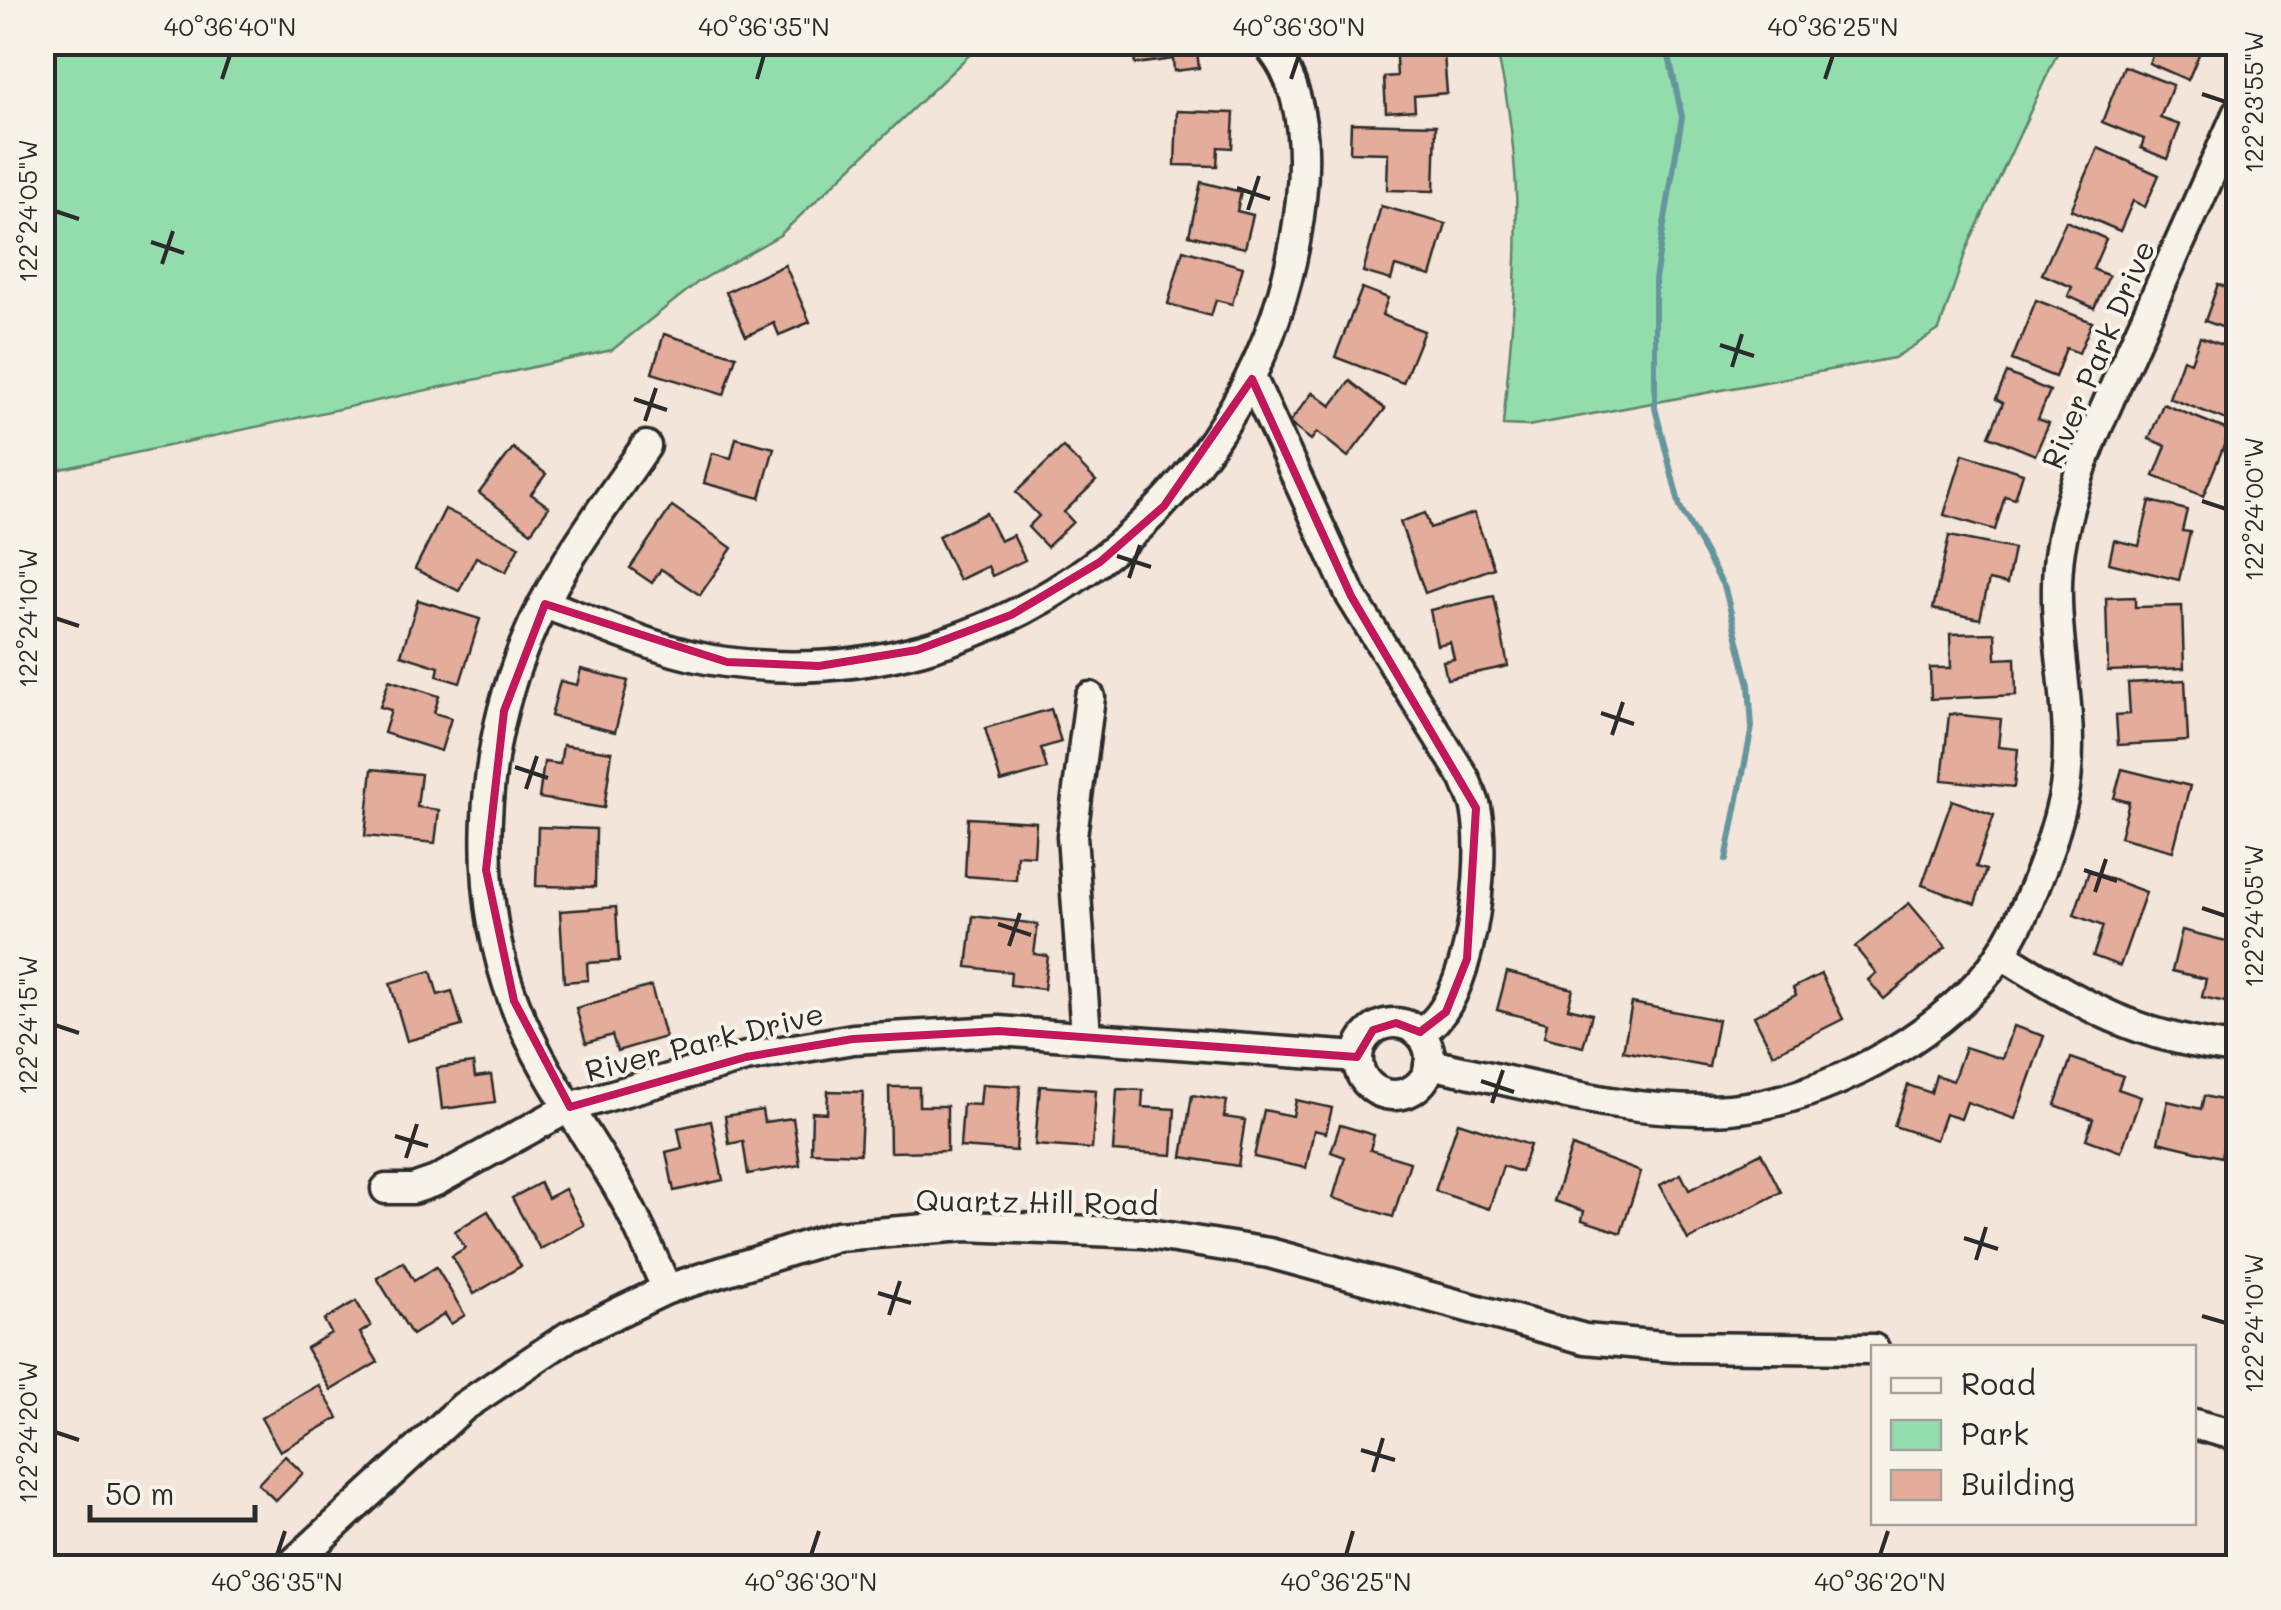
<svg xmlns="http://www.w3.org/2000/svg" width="2281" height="1610" font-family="Mali,sans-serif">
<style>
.green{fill:#93ddad;stroke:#5f846c;stroke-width:2.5}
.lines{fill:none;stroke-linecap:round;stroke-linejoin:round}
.stream{stroke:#65959d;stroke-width:6}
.building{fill:#e3ac9b;stroke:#2b2b2b;stroke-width:2.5}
.minor-casing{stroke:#2b2b2b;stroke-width:35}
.minor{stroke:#f7f3e8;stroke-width:28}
.marked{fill:none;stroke:#c2185b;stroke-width:8;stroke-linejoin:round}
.ticks{fill:none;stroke:#2b2b2b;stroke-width:4}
.labels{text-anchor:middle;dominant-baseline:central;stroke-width:8;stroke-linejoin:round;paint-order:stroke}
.street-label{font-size:30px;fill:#2b2b2b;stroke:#f7f3e8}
.neatline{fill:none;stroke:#2b2b2b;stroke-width:4}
.ticks-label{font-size:25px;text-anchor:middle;fill:#2b2b2b}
</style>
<rect width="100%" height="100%" fill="#f3e5d9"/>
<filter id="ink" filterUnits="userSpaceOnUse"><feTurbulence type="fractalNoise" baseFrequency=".01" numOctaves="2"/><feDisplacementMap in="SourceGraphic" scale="20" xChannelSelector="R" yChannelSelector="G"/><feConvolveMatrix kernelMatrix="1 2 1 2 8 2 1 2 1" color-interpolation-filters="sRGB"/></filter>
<g filter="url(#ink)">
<!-- green -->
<g class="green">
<polygon points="42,43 43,42 982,43 780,235 698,282 612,350 43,473"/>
<path d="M1495 43V42L2062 43 1967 248 1939 330 1894 358 1528 426 1503 425C1516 287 1529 179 1495 43Z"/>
</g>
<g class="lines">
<!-- stream -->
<g class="stream">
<polyline points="1666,42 1682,117 1655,279 1655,408 1680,507 1725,589 1749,685 1752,727 1726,860"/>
<polyline points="42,60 66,42"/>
</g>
</g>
<!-- building -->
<g class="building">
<polygon points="1132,42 1196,42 1199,68 1174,71 1173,59 1135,64"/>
<polygon points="1395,42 1443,42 1447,93 1414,96 1415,110 1386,112 1384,77 1397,76"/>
<polygon points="2158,42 2220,42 2217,50 2203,45 2188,80 2149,63"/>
<polygon points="2124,66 2173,85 2160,118 2180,125 2167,159 2141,148 2144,139 2102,122"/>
<polygon points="1177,111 1234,113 1232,148 1218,147 1217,166 1175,165"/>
<polygon points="1351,123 1436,125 1434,191 1387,190 1388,153 1350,152"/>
<polygon points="2098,148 2159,175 2145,207 2133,201 2120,231 2071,210"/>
<polygon points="1201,182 1241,192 1237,211 1253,215 1245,248 1189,235"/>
<polygon points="1381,206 1446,224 1431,276 1395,266 1391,280 1363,272"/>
<polygon points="2066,221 2106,239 2093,269 2109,276 2094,308 2068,296 2072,287 2042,274"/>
<polygon points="1183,250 1243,267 1232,304 1216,300 1211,316 1168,304"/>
<polygon points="785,265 810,322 779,335 774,323 746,336 726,292"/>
<polygon points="2218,284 2236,291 2238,286 2238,333 2205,321"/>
<polygon points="1362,288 1388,298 1382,315 1424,331 1403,383 1335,357"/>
<polygon points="2036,300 2092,322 2079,353 2066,348 2055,377 2012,360"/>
<polygon points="664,334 736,356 724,395 652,373"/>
<polygon points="2200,337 2238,351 2238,406 2232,422 2169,398 2183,359 2191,362"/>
<polygon points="2007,373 2050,391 2038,419 2049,423 2035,455 1989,436 2003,403 1996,399"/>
<polygon points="1350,381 1385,409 1348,457 1317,432 1311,440 1289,423 1313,392 1331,406"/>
<polygon points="2163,404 2230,431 2203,496 2154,476 2166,446 2149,439"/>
<polygon points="736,438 774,448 760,498 704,483 712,453 731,458"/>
<polygon points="1063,447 1096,481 1064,512 1073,522 1047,547 1028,527 1039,516 1016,492"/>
<polygon points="513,448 546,474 531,494 549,507 531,532 479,493"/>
<polygon points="1963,454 2023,473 2015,499 2005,496 1995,530 1944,515"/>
<polygon points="2150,501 2187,510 2182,531 2190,532 2179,580 2109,563 2114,540 2139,546"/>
<polygon points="672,506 732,548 700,595 661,569 652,583 630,568"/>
<polygon points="445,509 519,546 506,572 476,557 459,591 415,569"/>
<polygon points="986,513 1000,541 1013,535 1025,560 992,576 988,566 959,580 938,536"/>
<polygon points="1425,513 1430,528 1474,513 1494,568 1425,593 1400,522"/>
<polygon points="1949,536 2014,549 2007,584 1989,580 1980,619 1933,609"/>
<polygon points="1494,596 1508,666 1447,679 1443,661 1454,659 1450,642 1437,645 1430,610"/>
<polygon points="2135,597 2135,607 2182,606 2184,668 2108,671 2106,598"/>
<polygon points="418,600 480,619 460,683 437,676 439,667 401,655"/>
<polygon points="1995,633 1996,659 2015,658 2016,695 1931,699 1930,668 1951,668 1950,634"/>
<polygon points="581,669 628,681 615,732 551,716 560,681 577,685"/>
<polygon points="389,680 439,696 434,713 451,718 441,751 384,733 391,710 380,707"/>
<polygon points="2185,680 2188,741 2118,745 2116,715 2130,714 2128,683"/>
<polygon points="1051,709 1061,742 1041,748 1047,769 1001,782 985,728"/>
<polygon points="1949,714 2001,719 1998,747 2018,749 2014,787 1942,780"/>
<polygon points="563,745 612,752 604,808 539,798 544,762 560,764"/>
<polygon points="372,769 421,774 417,807 439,810 435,843 365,836"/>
<polygon points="2122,769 2190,786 2173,851 2120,837 2129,802 2114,798"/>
<polygon points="1952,800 1994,815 1976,867 1986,870 1975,904 1922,885"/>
<polygon points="968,818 1036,822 1034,856 1017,855 1016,880 965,876"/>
<polygon points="538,827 596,829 595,887 536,886"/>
<polygon points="2089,871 2146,892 2120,966 2093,956 2103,926 2074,915"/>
<polygon points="1909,903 1946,947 1884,999 1868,980 1876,973 1855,947"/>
<polygon points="616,907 619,961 587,963 588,980 564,982 560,911"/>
<polygon points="973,916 1038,924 1034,954 1048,956 1044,989 1010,985 1011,972 967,967"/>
<polygon points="2182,930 2238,944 2226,1002 2202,997 2206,979 2172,971"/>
<polygon points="431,971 438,995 452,991 462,1026 407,1041 390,983"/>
<polygon points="1507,972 1573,989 1568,1008 1592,1014 1583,1047 1544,1037 1547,1023 1497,1010"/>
<polygon points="1821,974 1843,1019 1773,1054 1754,1016 1796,995 1793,988"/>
<polygon points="651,986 665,1037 617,1051 612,1035 586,1043 576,1008"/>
<polygon points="1632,1003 1718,1020 1709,1067 1623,1051"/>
<polygon points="2013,1026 2044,1036 2015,1119 1967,1102 1961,1119 1945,1114 1936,1140 1894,1126 1908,1085 1931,1093 1936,1075 1953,1081 1965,1047 2002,1059"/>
<polygon points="2071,1058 2123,1076 2118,1089 2141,1097 2121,1152 2086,1139 2093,1119 2055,1105"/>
<polygon points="473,1063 475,1077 491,1075 495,1102 442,1109 437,1068"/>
<polygon points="982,1084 1020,1086 1016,1151 960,1147 963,1104 980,1105"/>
<polygon points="1040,1086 1096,1090 1092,1149 1035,1145"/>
<polygon points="889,1087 919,1087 919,1106 947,1106 947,1151 890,1152"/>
<polygon points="1117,1089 1143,1090 1142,1107 1175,1109 1172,1155 1113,1151"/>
<polygon points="828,1091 863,1092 860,1154 811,1152 812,1112 827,1113"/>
<polygon points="1192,1095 1227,1101 1224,1117 1245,1120 1238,1166 1182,1157"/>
<polygon points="2204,1096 2234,1103 2221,1157 2158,1142 2168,1101 2201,1109"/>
<polygon points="1296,1100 1332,1108 1326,1133 1314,1130 1306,1168 1254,1157 1264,1110 1293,1116"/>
<polygon points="762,1110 764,1122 793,1118 800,1165 748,1174 743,1141 729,1144 725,1116"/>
<polygon points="711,1121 723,1180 674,1191 666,1152 682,1148 678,1128"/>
<polygon points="1458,1122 1530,1145 1521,1172 1503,1166 1489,1209 1435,1191"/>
<polygon points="1340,1125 1374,1135 1370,1150 1410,1162 1393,1217 1333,1198 1345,1157 1331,1152"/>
<polygon points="1572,1146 1641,1172 1621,1233 1582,1220 1584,1211 1554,1201"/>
<polygon points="1761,1153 1781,1192 1688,1240 1660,1185 1681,1174 1689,1190"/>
<polygon points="540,1183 548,1198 565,1189 584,1225 540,1249 512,1198"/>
<polygon points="488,1211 521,1266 474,1294 452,1256 465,1248 455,1231"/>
<polygon points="403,1262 414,1281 436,1267 465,1315 451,1324 445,1314 412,1335 377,1278"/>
<polygon points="356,1301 371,1326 360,1333 378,1362 331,1390 306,1348 331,1333 324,1320"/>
<polygon points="319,1385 338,1418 280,1451 261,1418"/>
<polygon points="285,1456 303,1473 276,1501 258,1484"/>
</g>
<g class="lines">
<defs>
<g id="minor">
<path d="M1252 379 1351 596 1465 779C1468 788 1474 798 1476 808 1487 861 1472 1007 1420 1032"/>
<path d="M646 446C602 510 553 573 524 646 480 755 472 891 514 1002 538 1065 579 1122 614 1180 635 1214 650 1253 667 1289"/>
<path d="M545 604C603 625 663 654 725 662 996 699 1247 507 1295 242 1306 180 1313 95 1268 45"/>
<path d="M2001 954C2084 1006 2138 1039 2238 1049"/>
<circle cx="1394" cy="1059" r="36"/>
<polyline points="1086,1036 1072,836 1090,697"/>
<path d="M1429 1064C1527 1083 1628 1116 1730 1109 1820 1102 1936 1039 1992 967 2022 927 2052 849 2063 799 2080 716 2047 632 2060 549 2072 475 2105 409 2135 342 2170 265 2204 189 2238 112"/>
<polyline points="386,1189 413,1189 436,1181 570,1107 746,1057 853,1039 999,1031 1357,1057"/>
<polyline points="2194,1424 2238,1436"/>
<polyline points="288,1568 463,1407 569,1336 667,1289 837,1236 965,1226 1143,1233 1269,1253 1585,1339 1675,1347 1874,1349"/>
</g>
</defs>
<!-- minor casing -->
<use href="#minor" class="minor-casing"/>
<!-- minor -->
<use href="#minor" class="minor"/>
</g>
</g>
<!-- marked area -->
<path class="marked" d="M1252 379 1351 596 1476 808 1467 959 1446 1012 1420 1032 1396 1023 1373 1030 1357 1057 999 1031 853 1039 746 1057 570 1107 514 1001 486 870 504 711 545 604 727 662 819 666 917 650 1011 615 1100 562 1164 506Z"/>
<!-- ticks -->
<path class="ticks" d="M222 79 230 55M757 79 764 55M1291 79 1299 55M1825 79 1833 55M2202 94 2226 102M1237 188 1270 199M1248 210 1259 176M55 211 79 219M151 242 184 253M162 264 173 231M1720 345 1754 356M1732 367 1742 334M634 399 667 410M645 421 656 388M2202 501 2226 509M1117 556 1151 567M1129 578 1140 545M55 618 79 626M1601 713 1634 724M1612 735 1623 702M515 767 548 778M526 789 537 756M2084 870 2117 881M2095 892 2106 859M2202 908 2226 916M998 924 1031 935M1009 946 1020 913M55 1025 79 1033M1481 1081 1514 1092M1492 1103 1503 1070M395 1136 428 1146M406 1158 417 1124M1964 1238 1998 1249M1976 1260 1986 1227M878 1293 911 1303M889 1315 900 1281M2202 1316 2226 1323M55 1432 79 1440M1361 1450 1395 1460M1373 1472 1383 1438M277 1555 285 1531M811 1555 819 1531M1346 1555 1353 1531M1880 1555 1888 1531"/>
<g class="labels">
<!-- street labels -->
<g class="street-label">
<text transform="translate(2097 354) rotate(-67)">River Park Drive</text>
<text transform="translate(704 1041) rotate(-14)">River Park Drive</text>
<text transform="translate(1037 1201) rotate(1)">Quartz Hill Road</text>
</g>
</g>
<!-- margin -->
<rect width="2281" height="1610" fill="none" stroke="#f7f3e8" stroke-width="110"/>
<!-- legend -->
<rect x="1871" y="1345" width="325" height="180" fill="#f7f3e8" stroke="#a5a39c" stroke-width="2.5"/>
<rect x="1891" y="1378" width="50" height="15" fill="#f7f3e8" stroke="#a5a39c" stroke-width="2.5"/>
<text x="1961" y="1395" font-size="30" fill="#2b2b2b">Road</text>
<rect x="1891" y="1420" width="50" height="30" fill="#93ddad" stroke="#a5a39c" stroke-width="2.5"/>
<text x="1961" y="1445" font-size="30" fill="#2b2b2b">Park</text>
<rect x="1891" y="1470" width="50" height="30" fill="#e3ac9b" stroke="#a5a39c" stroke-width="2.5"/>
<text x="1961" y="1495" font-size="30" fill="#2b2b2b">Building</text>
<!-- scale -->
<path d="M90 1505v15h165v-15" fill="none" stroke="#2b2b2b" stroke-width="5"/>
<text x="105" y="1505" font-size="30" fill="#2b2b2b" stroke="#f7f3e8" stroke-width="8" paint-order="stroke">50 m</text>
<rect x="55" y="55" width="2171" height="1500" class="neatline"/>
<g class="ticks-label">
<text x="230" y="36">40°36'40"N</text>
<text x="764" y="36">40°36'35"N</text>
<text x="1299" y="36">40°36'30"N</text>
<text x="1833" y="36">40°36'25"N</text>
<text transform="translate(2254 102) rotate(-90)" y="9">122°23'55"W</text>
<text transform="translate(28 211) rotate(-90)" y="9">122°24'05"W</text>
<text transform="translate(2254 509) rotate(-90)" y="9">122°24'00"W</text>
<text transform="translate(28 618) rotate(-90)" y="9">122°24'10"W</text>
<text transform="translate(2254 916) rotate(-90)" y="9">122°24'05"W</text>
<text transform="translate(28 1025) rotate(-90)" y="9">122°24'15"W</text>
<text transform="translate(2254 1323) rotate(-90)" y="9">122°24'10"W</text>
<text transform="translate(28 1432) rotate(-90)" y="9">122°24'20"W</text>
<text x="277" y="1591">40°36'35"N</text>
<text x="811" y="1591">40°36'30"N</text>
<text x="1346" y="1591">40°36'25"N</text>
<text x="1880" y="1591">40°36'20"N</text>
</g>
</svg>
